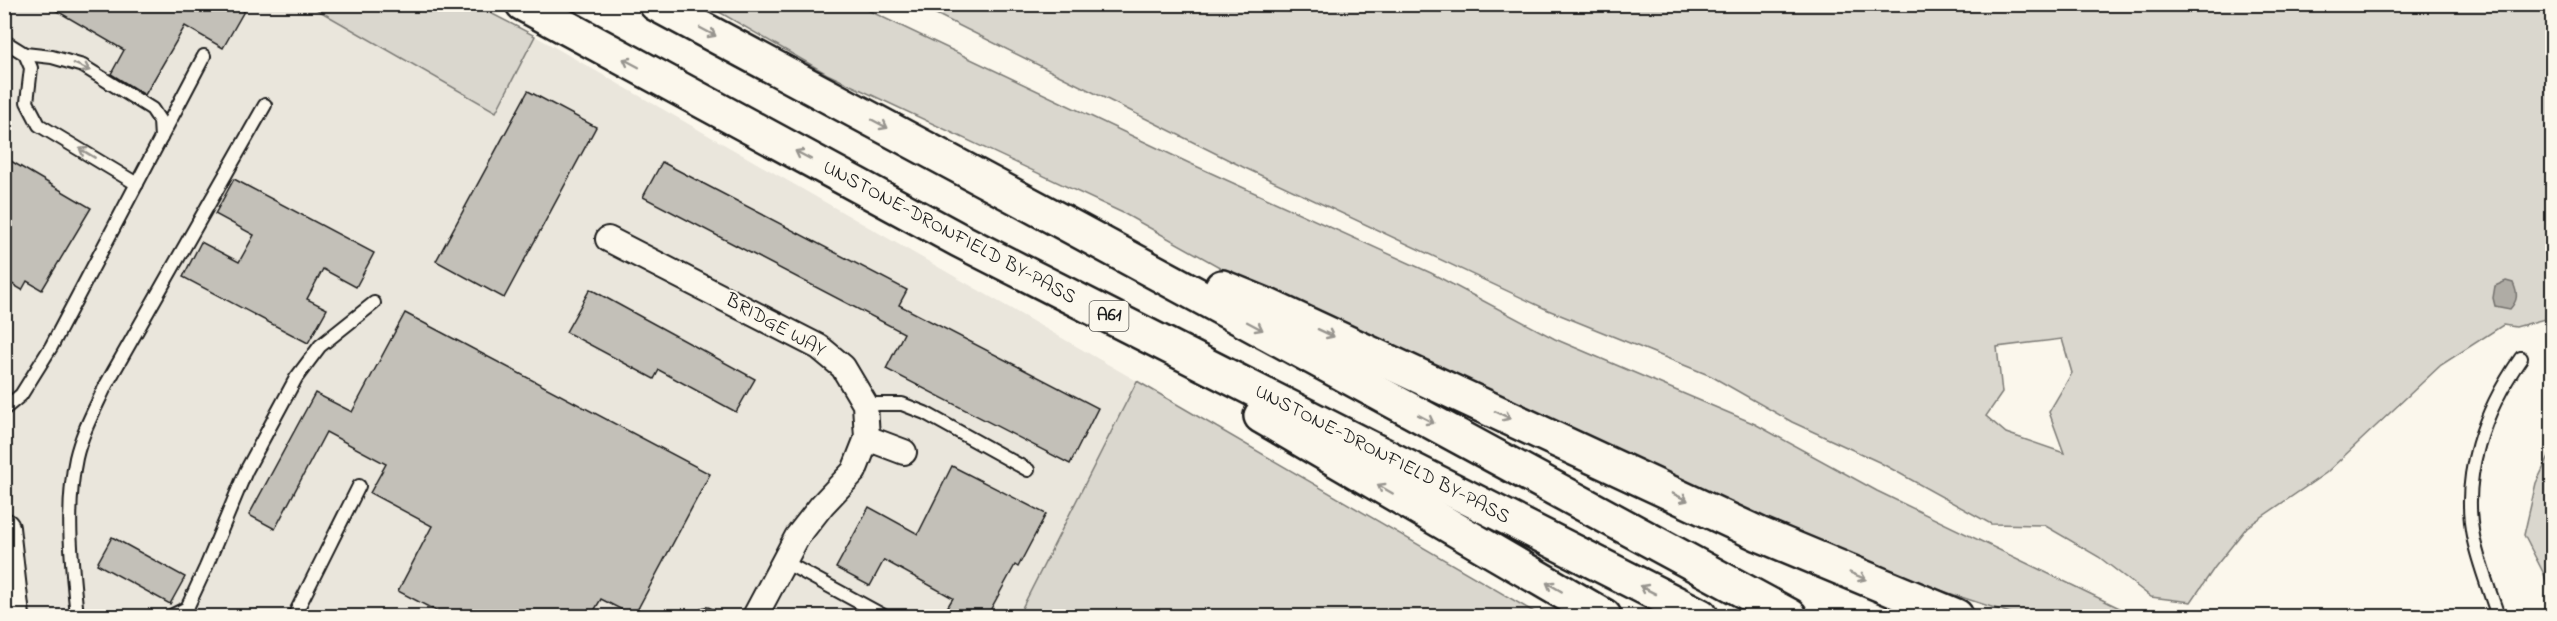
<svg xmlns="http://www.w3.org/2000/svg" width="2557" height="621" font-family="'Indie Flower',sans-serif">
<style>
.built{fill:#eae6dc}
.green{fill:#dad7ce;stroke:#7b7a75;stroke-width:1.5;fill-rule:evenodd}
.water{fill:#afaca5;stroke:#74726e;stroke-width:1.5}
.building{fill:#c3c0b8;stroke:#1c1c1c;stroke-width:1.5}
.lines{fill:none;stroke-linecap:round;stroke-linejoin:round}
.service-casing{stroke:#1c1c1c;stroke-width:16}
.minor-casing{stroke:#1c1c1c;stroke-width:28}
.tertiary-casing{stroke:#1c1c1c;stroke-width:34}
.trunk-casing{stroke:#1c1c1c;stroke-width:38}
.service{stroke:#fbf7ec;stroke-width:12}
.minor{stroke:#fbf7ec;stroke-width:24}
.tertiary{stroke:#fbf7ec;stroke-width:30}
.trunk{stroke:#fbf7ec;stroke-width:33}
.oneway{stroke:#97948e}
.labels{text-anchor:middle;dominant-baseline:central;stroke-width:4.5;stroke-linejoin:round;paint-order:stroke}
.shield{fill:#fbf7ec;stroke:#5f5e5a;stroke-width:1.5}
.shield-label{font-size:18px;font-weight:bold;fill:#1c1c1c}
.street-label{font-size:20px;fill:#1c1c1c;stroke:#fbf7ec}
</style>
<rect width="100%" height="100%" fill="#fbf7ec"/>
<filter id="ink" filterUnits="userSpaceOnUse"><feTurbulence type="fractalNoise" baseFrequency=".0167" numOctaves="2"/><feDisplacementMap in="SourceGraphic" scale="12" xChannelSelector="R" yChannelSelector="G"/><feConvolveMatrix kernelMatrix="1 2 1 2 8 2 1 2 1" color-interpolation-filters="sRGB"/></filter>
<g filter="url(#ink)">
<!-- built -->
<polygon class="built" points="4,5 309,5 495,112 535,36 1137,381 1018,616 5,616"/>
<!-- green -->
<g class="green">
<polygon points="309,5 475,5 535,36 496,112"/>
<polygon points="707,5 857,5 1189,163 1431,273 1555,339 1755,424 1877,491 2136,616 2019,616 1897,576 1725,502 1458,376 1257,288 1123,213 827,74"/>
<path d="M918 5H2552V317L2516 327 2503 325 2441 365 2326 473 2247 527 2215 567 2191 602 2151 597 2099 557 2044 525 1991 524 1879 462 1792 422 1711 376 1548 310 1243 167ZM2062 339 2072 373 2049 412 2064 453 2006 433 1986 416 2002 393 1997 347Z"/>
<polygon points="1137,381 1541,616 1018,616"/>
<polygon points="2552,450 2552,602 2544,574 2524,535 2536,483"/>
</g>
<!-- water -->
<path class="water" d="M2506 281 2513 283C2518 294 2518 300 2510 309L2495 306 2493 298 2495 286Z"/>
<!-- building -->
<g class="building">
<polygon points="45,4 248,4 223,48 185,26 145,95 111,74 124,50"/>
<polygon points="528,91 596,127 504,298 436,261"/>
<polygon points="4,157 91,208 42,290 27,281 22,290 4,279"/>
<polygon points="662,162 907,290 899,305 1098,408 1070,464 886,369 904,333 643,197"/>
<polygon points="234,179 374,253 356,287 323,269 307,299 327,309 308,343 183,277 201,242 239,262 254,235 215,214"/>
<polygon points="590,289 755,379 736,412 659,370 654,379 566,332"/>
<polygon points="405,313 710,474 634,616 601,599 591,616 446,616 398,591 432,526 370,493 386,464 326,432 275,529 249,515 315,393 352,412"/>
<polygon points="952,466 1046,514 1018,567 1015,565 987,616 942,616 953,598 884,560 870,586 836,568 869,507 918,534"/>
<polygon points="112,537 185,577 170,604 97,564"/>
</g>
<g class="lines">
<defs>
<g id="service">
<polyline points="4,41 25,54 52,57 83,66 152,109 160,121 161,138"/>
<polyline points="25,54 31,68 27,102 39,125 137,184"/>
<polyline points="865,404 902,404 925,413 1028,470"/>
<polyline points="4,409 21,395 51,347 204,56"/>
<polyline points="783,561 884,616"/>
<polyline points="706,614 711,616"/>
<path d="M77 616C72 565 65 510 76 458 82 432 95 409 106 385L265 105"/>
<polyline points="171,616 187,608 206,567 246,471 296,378 320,346 374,303"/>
<polyline points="294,616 359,486"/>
<path d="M2498 616C2490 592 2480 567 2474 541 2460 476 2484 411 2521 358"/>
</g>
<g id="minor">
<polyline points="608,239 819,347 843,367 865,404 867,438 854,471 822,505 797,537 755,616"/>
<polyline points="867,438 904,452"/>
</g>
<polyline id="tertiary" points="4,528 14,616"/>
<g id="trunk">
<polyline points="523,4 959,240 1701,616"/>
<polyline points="656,4 1059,220 1790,616"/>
<polyline points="1222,287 1266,305 1759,534 1956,616"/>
<polyline points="1261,416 1604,616"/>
</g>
</defs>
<!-- service casing -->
<use href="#service" class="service-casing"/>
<!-- minor casing -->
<use href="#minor" class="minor-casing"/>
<!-- tertiary casing -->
<use href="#tertiary" class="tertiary-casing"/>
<!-- trunk casing -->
<use href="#trunk" class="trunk-casing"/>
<!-- service -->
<use href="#service" class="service"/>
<!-- minor -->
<use href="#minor" class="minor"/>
<!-- tertiary -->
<use href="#tertiary" class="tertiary"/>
<!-- trunk -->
<use href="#trunk" class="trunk"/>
</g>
<!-- one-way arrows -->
<defs><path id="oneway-shaft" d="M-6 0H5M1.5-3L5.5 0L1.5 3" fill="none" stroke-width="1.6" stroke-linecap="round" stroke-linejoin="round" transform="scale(1.5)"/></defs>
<g class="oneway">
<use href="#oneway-shaft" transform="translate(708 32) rotate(28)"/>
<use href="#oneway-shaft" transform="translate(631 63) rotate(-152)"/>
<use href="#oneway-shaft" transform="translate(82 67) rotate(24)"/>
<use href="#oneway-shaft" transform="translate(880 124) rotate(28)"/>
<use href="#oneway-shaft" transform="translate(87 153) rotate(-149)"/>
<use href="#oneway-shaft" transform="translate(803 155) rotate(-152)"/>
<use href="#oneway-shaft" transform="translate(1255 326) rotate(28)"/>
<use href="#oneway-shaft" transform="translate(1326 333) rotate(25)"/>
<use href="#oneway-shaft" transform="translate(1503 415) rotate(25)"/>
<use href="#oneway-shaft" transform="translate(1426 419) rotate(28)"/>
<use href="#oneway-shaft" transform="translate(1385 489) rotate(-150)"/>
<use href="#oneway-shaft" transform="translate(1680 497) rotate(25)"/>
<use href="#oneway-shaft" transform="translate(1858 576) rotate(23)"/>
<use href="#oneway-shaft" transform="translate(1554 587) rotate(-150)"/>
<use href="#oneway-shaft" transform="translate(1648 590) rotate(-153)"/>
</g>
</g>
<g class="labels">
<!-- shield labels -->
<rect class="shield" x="1089.5" y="301" width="39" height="30" rx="4.5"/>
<g class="shield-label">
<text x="1109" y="316">A61</text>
</g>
<!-- street labels -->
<g class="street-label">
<text transform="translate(949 233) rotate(28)">UNSTONE-DRONFIELD BY-PASS</text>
<text transform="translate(775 326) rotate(29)">BRIDGE WAY</text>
<text transform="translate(1382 455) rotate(27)">UNSTONE-DRONFIELD BY-PASS</text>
</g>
</g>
<!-- margin -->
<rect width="2557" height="621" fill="none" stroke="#fbf7ec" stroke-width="24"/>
<rect x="12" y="12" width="2533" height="597" fill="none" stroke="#1c1c1c" stroke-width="2" filter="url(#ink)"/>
</svg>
